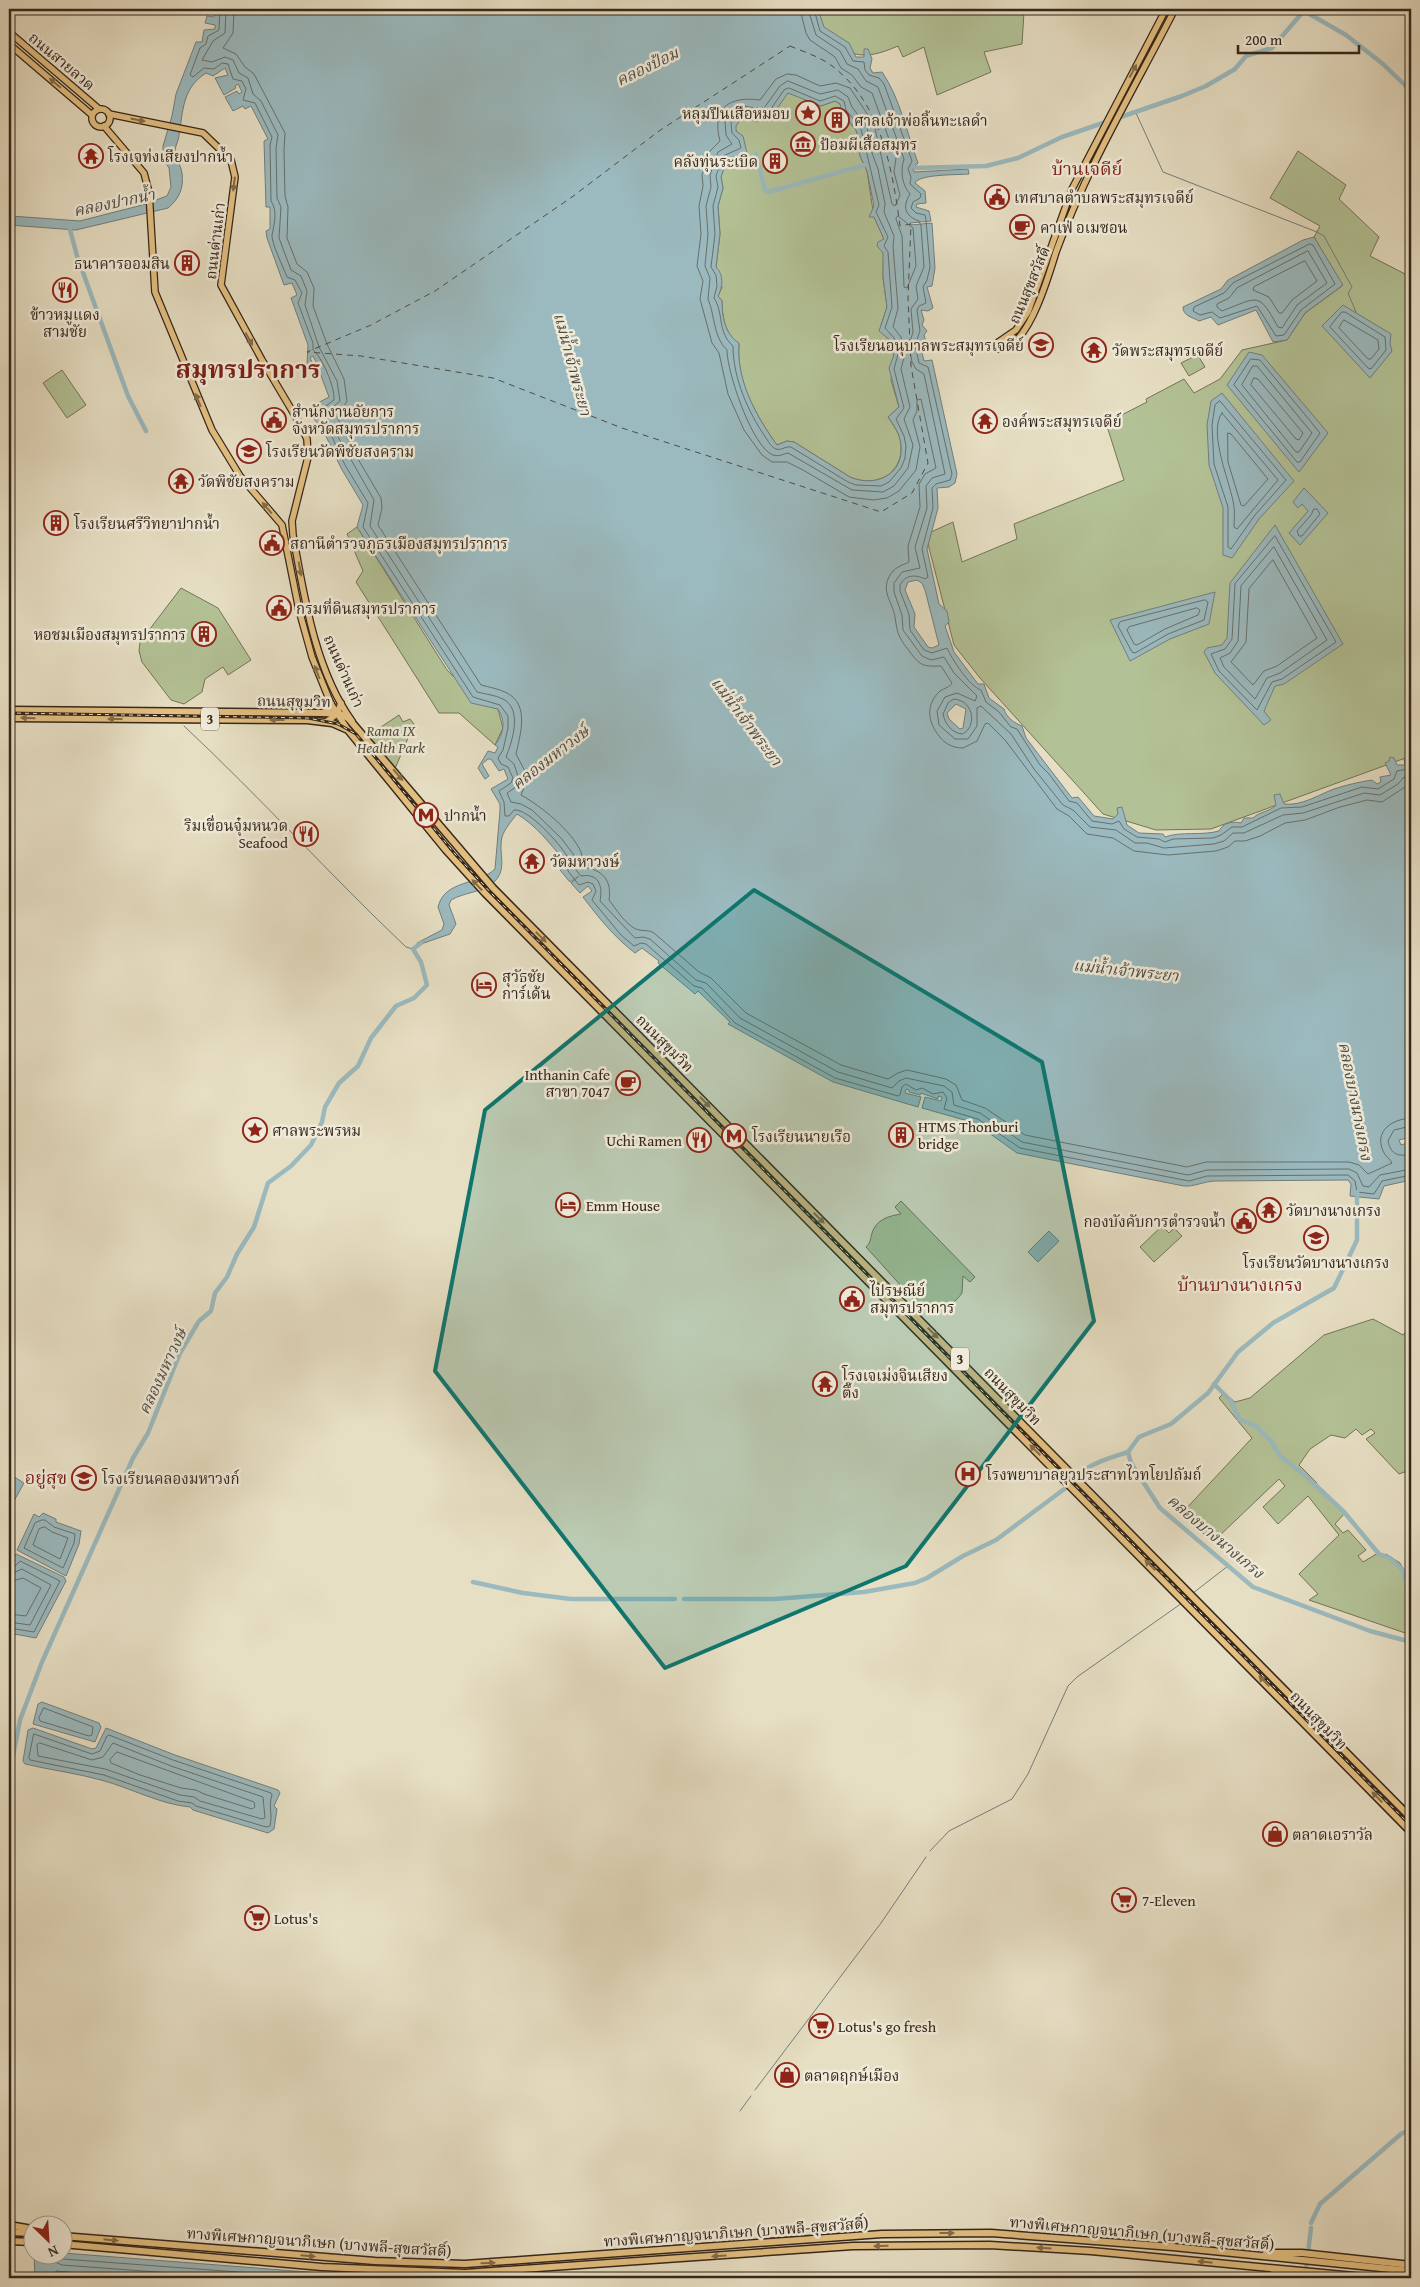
<svg xmlns="http://www.w3.org/2000/svg" width="1420" height="2287" font-family="'Gentium Book Plus','Noto Serif Thai',serif">
<style>
.green{fill:#b3c296;stroke:#747458}
.water{fill:#9bbabf;stroke:#727f7d;fill-rule:evenodd}
.lines{fill:none;stroke-linecap:round;stroke-linejoin:round}
.shore{stroke:#68706c;stroke-width:1}
.stream{stroke:#727f7d;stroke-width:1}
.canal{stroke:#9bbabf;stroke-width:4.5}
.ferry{stroke:#4e4c43;stroke-width:1;stroke-dasharray:6 5;stroke-linecap:butt}
.major-casing{stroke:#35271a;stroke-width:8}
.highway-casing{stroke:#35271a;stroke-width:9}
.major{stroke:#e4c082;stroke-width:5.5}
.highway{stroke:#e4c082;stroke-width:6}
.rail-casing{stroke:#35271a;stroke-width:3}
.rail{stroke:#efead9;stroke-width:1;stroke-dasharray:4;stroke-linecap:butt}
.oneway{fill:#846c49}
.marked{fill:#0f766e;fill-opacity:0.2;stroke:#0f766e;stroke-width:4;stroke-linejoin:round}
.labels{text-anchor:middle;dominant-baseline:central;stroke-width:5;stroke-linejoin:round;paint-order:stroke}
.shield{fill:#efead9;stroke:#6d6253;stroke-width:1}
.shield-label{font-size:14px;font-weight:bold;fill:#35271a}
.street-label{font-size:15px;fill:#35271a;stroke:#efead9}
.poi-label{font-size:15px;fill:#35271a;stroke:#efead9;text-anchor:start}
.park-label{font-size:15px;font-style:italic;fill:#544e39;stroke:#efead9}
.water-label{font-size:16px;font-style:italic;fill:#4e4c43;stroke:#efead9}
.quarter-label{font-size:18px;fill:#7a1f14;stroke:#efead9}
.town-label{font-size:25px;font-weight:bold;fill:#7a1f14;stroke:#efead9}
</style>
<rect width="100%" height="100%" fill="#e7dfc4"/>
<filter id="stains"><feTurbulence type="fractalNoise" baseFrequency=".004" numOctaves="4"/><feColorMatrix values="0 0 0 0 .2 0 0 0 0 .09 0 0 0 0 .02 0 0 0 .5 -.17"/></filter>
<radialGradient id="worn" r=".72"><stop offset=".6" stop-color="#630" stop-opacity="0"/><stop offset="1" stop-color="#630" stop-opacity=".3"/></radialGradient>
<!-- green -->
<g class="green">
<path d="M813 9H1022L1024 12 1022 44 984 52 991 72 937 95 924 47 903 57 898 46C861 62 851 56 819 34Z"/>
<path d="M790 92 821 106 835 101 840 104 847 120 856 130 860 143V156L867 171 874 217 884 239 883 277 887 307 881 325 884 335 891 341 890 348 894 355 891 380 899 407 888 417C894 426 900 434 901 445 903 475 875 488 850 477L794 442 787 441 777 445C756 416 736 381 739 344 725 334 722 317 722 301L718 296 722 287 716 267 720 234 718 206 723 188 721 177 736 131 735 126 742 117 747 116Z"/>
<polygon points="1298,151 1346,185 1339,199 1379,237 1370,256 1411,277 1411,756 1211,829 1156,830 1103,814 980,678 954,645 928,544 931,532 953,522 962,562 1017,539 1014,524 1124,480 1106,423 1147,402 1146,399 1184,379 1194,393 1220,379 1242,350 1287,340 1305,313 1342,286 1314,237 1320,226 1270,198"/>
<polygon points="1195,356 1199,357 1205,367 1189,376 1181,363"/>
<polygon points="62,370 86,405 67,418 43,383"/>
<polygon points="357,527 447,670 482,704 498,709 503,728 495,745 459,713 439,713 356,582 363,571 347,534"/>
<polygon points="181,588 218,608 251,660 228,675 223,667 205,679 202,692 184,704 171,700 142,662 139,651 140,642"/>
<polygon points="399,715 403,722 410,719 414,724 394,771 366,737"/>
<path d="M901 1201 975 1277 970 1282 963 1276 962 1293C953 1306 942 1310 926 1306L922 1309 866 1247C871 1242 870 1240 872 1233 876 1220 888 1216 901 1214L895 1207Z"/>
<polygon points="1162,1226 1169,1233 1174,1228 1182,1236 1154,1262 1140,1247"/>
<polygon points="1373,1319 1403,1335 1411,1326 1411,1476 1407,1471 1399,1474 1366,1439 1375,1433 1371,1429 1362,1435 1356,1429 1345,1438 1331,1435 1310,1449 1299,1465 1317,1483 1315,1486 1344,1514 1335,1524 1343,1533 1348,1530 1366,1550 1358,1556 1363,1562 1378,1553 1383,1556 1386,1554 1400,1563 1407,1577 1411,1580 1411,1635 1309,1600 1318,1594 1299,1574 1339,1535 1308,1496 1278,1524 1263,1507 1285,1486 1279,1479 1216,1539 1208,1538 1182,1513 1252,1438 1219,1398 1224,1393 1235,1402 1250,1398 1324,1335"/>
</g>
<!-- water -->
<g class="water">
<path d="M215 9H818L824 27 849 43 856 57H864V49H868L872 59 870 68 873 73 882 72C900 98 907 133 918 163L913 168 914 172 968 169 969 174C957 175 919 174 915 183L925 191 926 203 917 204 916 207 929 211 931 221 910 223 911 225 932 223 935 268 932 286 927 287 933 308 928 311 921 310 924 320 922 325 927 331 924 335 926 342 920 344 924 361 932 360 957 474 955 483 949 487 937 488 938 508 927 549 939 604 947 611 949 622 945 626 954 652 978 684H984L989 698 1004 709C1006 717 1014 723 1022 726L1026 738 1072 798 1078 797 1094 816 1113 819 1118 814 1117 808 1122 807 1127 825 1139 833 1163 834 1165 837C1181 831 1201 836 1219 831 1223 823 1232 821 1241 823L1244 818H1253C1260 811 1270 812 1276 805L1274 795 1280 794 1284 804C1302 806 1318 795 1334 789 1346 785 1359 782 1372 780L1377 784 1381 782 1380 777 1391 775 1385 763 1389 761 1390 757 1394 758 1397 765H1405L1404 759 1407 756 1411 758V1137L1399 1140 1401 1145 1411 1142V1180L1384 1186 1379 1199 1350 1196 1351 1184 1348 1180 1216 1181C1205 1181 1194 1187 1184 1186L1017 1153 975 1123 922 1108 925 1097 941 1101 942 1097 938 1096V1099L921 1093 920 1095 909 1092V1090L906 1089 905 1093 921 1097 918 1107 833 1082 728 1024 730 1022 698 991 695 994 658 963 659 961 642 948 635 953C614 937 599 918 583 897L592 891 588 886 580 893 571 883 579 876 570 882 560 870 564 860C549 843 537 826 517 814 512 820 504 830 502 837 498 854 508 869 494 882 481 893 465 892 451 900L449 905 456 924 450 934 418 945 417 943 442 930 444 924 438 907C445 879 478 886 495 869L500 811V804L491 789 508 779 504 769 499 771 491 759H488L482 764 489 776 485 779 478 768 488 751 495 753 498 747 495 745C504 733 506 722 498 709L471 703 357 527 363 505 341 468 323 430 310 414 306 417 303 411 329 397 320 373 313 376 309 367 313 365 315 369 319 368 313 356 310 358 312 362 307 365 308 345 291 298 297 295 292 283 284 285 267 238 266 231 270 229V207H266L264 141 268 139 251 106 245 109 243 106 233 111 225 97 237 91 239 94 242 92 238 84 235 86 236 88 224 95 215 78 228 75 225 68 213 76 206 73C182 88 183 112 179 135 179 140 175 146 175 151 176 159 181 166 182 173 184 188 179 199 168 208L76 230 9 225V217L11 216 80 221 142 205 167 196 171 187 169 168 163 159V146L172 116 176 94 196 42H202L204 30 215 29V25L205 23 207 16 214 17ZM788 93 821 106 835 101 840 104 842 112 856 130 860 143V156L867 171 874 206 869 217H874L884 239 878 242 877 246 883 253V277L887 307 879 331 891 341 890 348 894 355 889 368 899 407 888 417C894 425 900 434 901 445 904 475 875 488 850 477L794 442 787 441 777 445C756 416 736 380 739 343 725 334 722 317 722 301L718 296C723 286 724 275 716 267L720 234 718 206 723 188 721 177 727 159 747 153 743 136 736 131V126L742 117 747 116 755 122 771 117ZM917 580 922 583 925 590 939 645 932 648 928 647 914 627 915 614 905 590 908 582ZM956 704 966 709 963 728 960 729 949 719 947 713Z"/>
<path d="M1314 237 1343 285 1305 313 1287 340 1273 342 1256 310 1218 325 1211 317 1199 321C1192 317 1183 316 1183 307L1221 289 1228 280 1303 240Z"/>
<polygon points="1343,305 1391,334 1390,344 1392,351 1370,378 1322,326"/>
<polygon points="1249,352 1262,355 1328,433 1299,472 1227,385"/>
<polygon points="1222,393 1294,481 1259,519 1232,558 1223,555 1223,508 1209,465 1207,425 1211,401"/>
<polygon points="1304,488 1328,513 1300,545 1289,533 1308,511 1302,504 1298,508 1293,502"/>
<polygon points="1275,525 1343,644 1284,684 1275,686 1264,711 1271,720 1264,725 1215,673 1204,652 1207,648 1222,645 1227,638 1230,583"/>
<polygon points="1215,592 1209,624 1170,639 1130,661 1110,620"/>
<polygon points="1049,1231 1059,1241 1038,1262 1028,1252"/>
<polygon points="9,1464 15,1467 11,1475 24,1483 9,1510"/>
<polygon points="43,1513 56,1519 56,1522 81,1531 79,1544 66,1576 17,1550 34,1514 39,1517"/>
<polygon points="16,1554 64,1577 66,1581 36,1638 9,1633 9,1568"/>
<polygon points="42,1702 99,1723 101,1727 95,1742 33,1724 38,1704"/>
<path d="M33 1728 92 1749 96 1748 106 1728 175 1755 278 1790 280 1793 274 1806 277 1809 274 1829 268 1833 193 1810 190 1807C159 1804 131 1788 101 1780 76 1773 50 1770 25 1764L23 1761 28 1730Z"/>
<polygon points="63,2253 385,2278 35,2278 34,2255"/>
</g>
<g class="lines">
<!-- shore -->
<g class="shore">
<path d="M220 9 219 30 208 36 206 44 200 48 190 75 193 77 204 68 214 69 222 63 228 64 233 79 242 81 246 89 243 100 255 103 272 137 270 145 271 201C278 211 274 225 272 235 271 242 284 269 287 277L295 280 302 293 298 303 313 343V350C322 357 335 387 334 400L316 413 328 428 345 465 368 503 363 527 473 697 500 705 508 716V728L503 750 498 758 501 764 508 767 513 778 511 783 499 791 504 802 505 816H509L514 810C528 808 560 844 567 856 570 860 568 866 568 871L579 885 588 882 593 884 596 891 592 900 621 935 634 946 641 943 646 944 694 986 702 988 735 1023 835 1078 898 1096 900 1095 902 1087 906 1084 916 1090 922 1088 933 1094 943 1092 947 1098 944 1109 978 1119 1020 1148 1189 1181 1207 1176 1348 1175 1355 1181 1357 1192 1374 1194 1382 1181 1411 1175"/>
<path d="M226 9 225 33 213 41 202 60 212 62 225 57 233 60 239 73 248 78 253 94 261 101 278 135 276 148 277 198 281 207 279 238 291 270 301 276 307 291 305 305 319 347 337 381 340 401 325 414 374 500 370 526 477 692C485 694 495 695 503 699 523 709 512 742 506 757L514 764 519 779 516 787 507 793 511 802 521 804 532 810 561 838 574 855 575 869 581 876C599 873 603 886 600 901L635 938 643 937 650 939 696 980 706 983 740 1018 838 1072 892 1088 899 1081 906 1078 944 1086 952 1092 954 1105 980 1113 1022 1142 1188 1175 1207 1170 1349 1169 1357 1173 1363 1186 1369 1187 1380 1175 1411 1169"/>
<path d="M234 9 233 33 223 48 236 54 245 67 254 74 285 133 284 150 285 196 288 207 287 238 297 264 307 272 314 288 313 306 327 344 344 379 347 401 337 417 358 459 381 498 382 508 378 525 481 685C489 687 499 689 507 693 530 705 520 735 516 754L527 775 526 783 521 795C541 806 572 831 581 852 583 857 582 862 583 867 602 870 612 879 609 900 616 909 624 922 634 928 640 932 648 929 654 933L699 972 711 978 746 1013 841 1065 888 1079 898 1073 907 1070 946 1079 956 1085 962 1100 985 1108 1025 1135 1187 1167 1206 1162H1349L1359 1165 1368 1174 1392 1163C1390 1159 1385 1156 1383 1151 1374 1130 1393 1119 1411 1118"/>
<path d="M800 9 806 33 810 40 835 57 841 68 852 75 861 87 872 93 896 158 894 172 900 195 895 206 892 204 874 124 850 88 836 83 820 86 796 75 787 74 776 79 760 100C730 96 711 107 720 141L710 151 702 175 703 186 699 206 701 234 697 266 703 281 700 299 712 343 719 353 728 394 744 430 762 455 772 462H787L803 470 849 497 873 500 887 498 899 491 916 470 920 447 913 420 917 411V400L921 399 936 468 925 474 919 484 920 507 908 546 909 562C901 566 894 567 889 577 881 592 893 603 895 617 897 631 898 637 907 648 919 664 920 667 941 666L952 683C950 687 945 688 940 691 925 705 928 722 939 736 945 744 953 748 963 748L977 741 985 724 988 723 1005 740 1057 809 1069 816 1087 834 1113 838 1134 851 1168 855 1216 851 1228 847 1235 841H1245L1260 836 1285 823 1305 820 1340 807 1367 800 1382 802 1411 783"/>
<path d="M808 9 816 35 840 51 847 64 858 69 866 81 878 87 904 159C900 171 902 185 910 194 902 207 905 216 919 221L921 226 924 267 916 286 918 299 911 309 913 332 909 345 912 362 916 369 924 374 945 474 932 478 926 486 927 508 915 547 920 568 902 572 894 583V592L902 615 903 630 922 656 931 660 944 657 954 673 977 696 975 701 957 693 945 697 937 711 939 725 955 739H968L977 726V708L981 706 1011 734 1034 769 1063 805 1073 810 1090 827 1116 830 1135 843H1147L1164 848 1214 844 1224 841 1233 833H1244L1283 815 1303 813 1364 793 1380 795 1398 784 1403 778 1411 774"/>
<path d="M814 9 820 31 845 47 853 61 864 62 865 70 869 75 879 78 884 84 912 161 908 169 911 177 910 184 921 194 920 198 913 202 911 208 916 213 925 215 926 220 930 267 927 280 923 287 926 303 919 306 917 310 920 331 915 345 919 363 928 367 929 371 952 474 950 480 936 484 932 488 933 508 922 549 928 577 925 579C915 574 905 575 900 585V591L909 614 910 630 924 650 932 653 947 648C952 659 969 686 981 690L986 702 999 712 1011 727 1017 729 1040 765 1049 774 1069 801 1077 803 1092 821 1112 824 1119 821 1124 829 1137 837 1159 839 1165 842 1173 839 1213 838 1221 835 1232 827H1242L1281 808 1302 807 1362 787 1378 789 1394 779 1397 771 1408 769 1411 763"/>
<path d="M788 81 820 94 838 90 848 97 852 107 867 127 872 153 878 169 885 204 884 212 894 236 893 246 898 308 893 327 901 337 905 354 901 369 910 407 904 419 913 445 908 468 894 486 883 492 852 490 788 453C783 454 779 457 773 455 752 447 727 372 727 350 713 337 715 315 708 299L710 278 705 266 708 234 706 206 711 187 710 175 718 152 732 144 726 135 725 121 738 106C748 105 755 110 764 108L780 86Z"/>
<path d="M789 88 820 101 835 96 844 101 846 110 861 129 879 205 876 212 888 237 884 246 888 252 892 307 885 328 895 339V347L898 354 894 369 904 408 896 419 904 436 906 446 905 458 901 468 889 482 881 486 856 485 848 482 791 447C785 446 781 451 776 449 772 448 768 441 766 438 748 412 733 378 733 346 717 332 724 313 714 298L717 286 716 275 711 267 715 234 713 206 718 187 716 176 723 156 741 148 739 140 732 133 731 123 740 112H748L757 116 768 113 784 90Z"/>
<polygon points="898,216 913,228 916,266 907,288 904,287 902,236 896,219"/>
<polygon points="1310,244 1313,245 1335,284 1301,310 1284,335 1276,336 1257,306 1220,318 1212,312 1200,315 1193,311 1194,307 1224,293 1233,283"/>
<path d="M1308 251 1327 283 1297 305 1282 328 1278 327C1258 291 1259 297 1222 311L1217 307V304L1229 298 1237 288Z"/>
<polygon points="1305,261 1317,281 1292,300 1282,313 1279,313 1269,297 1253,290 1254,287"/>
<polygon points="1342,312 1345,312 1385,337 1386,350 1371,369 1368,368 1330,327"/>
<polygon points="1344,320 1378,340 1379,349 1371,359 1368,359 1339,328"/>
<polygon points="1251,359 1260,360 1320,433 1300,462 1297,462 1234,385"/>
<polygon points="1253,366 1257,366 1312,433 1299,452 1296,452 1242,385"/>
<polygon points="1254,378 1258,379 1303,433 1299,440 1296,439 1251,385"/>
<polygon points="1220,401 1286,480 1255,515 1231,549 1228,547 1228,507 1214,464 1212,425 1215,405"/>
<path d="M1222 413 1278 480 1237 529 1234 527C1234 521 1235 514 1234 507 1232 486 1207 433 1222 413Z"/>
<polygon points="1228,433 1231,434 1268,479 1244,506 1241,505 1228,462"/>
<polygon points="1314,509 1317,509 1320,514 1302,536 1299,536 1297,531 1311,515"/>
<polygon points="1275,536 1336,642 1282,679 1272,682 1257,710 1219,671 1211,654 1225,649 1232,639 1235,584"/>
<polygon points="1274,547 1327,640 1280,673 1267,678 1255,699 1224,667 1220,658 1230,653 1238,641 1241,586"/>
<polygon points="1273,560 1317,638 1277,666 1264,671 1253,685 1231,662 1246,642 1249,589"/>
<polygon points="1205,600 1208,602 1204,620 1168,634 1135,653 1132,652 1118,626 1120,622"/>
<polygon points="1197,608 1200,610 1198,615 1165,629 1137,645 1134,644 1127,630 1129,627"/>
<path d="M954 699C976 701 976 729 962 734 952 733 945 724 943 714L948 703Z"/>
<path d="M1411 1126 1394 1130 1388 1141C1391 1155 1399 1157 1411 1154"/>
<polygon points="42,1520 45,1520 54,1527 75,1534 74,1543 63,1568 24,1548 35,1523"/>
<polygon points="45,1527 52,1532 68,1538 60,1559 33,1545 39,1529"/>
<polyline points="9,1568 13,1568 20,1561 60,1581 34,1632 9,1628"/>
<polyline points="9,1575 22,1569 51,1585 30,1625 9,1622"/>
<polyline points="9,1582 23,1578 41,1588 26,1616 9,1614"/>
<polygon points="44,1708 93,1727 92,1735 89,1736 40,1721 39,1718"/>
<path d="M34 1734 92 1754 100 1751 107 1736 109 1735 173 1760 271 1793 272 1795C268 1806 273 1814 270 1826L266 1827 196 1806 192 1803 178 1801 104 1775 30 1760 29 1758Z"/>
<polygon points="40,1743 92,1760 103,1757 113,1743 171,1766 263,1797 265,1818 262,1819 200,1801 194,1797 180,1795 105,1769 38,1756 37,1745"/>
<polygon points="117,1752 254,1802 255,1807 252,1809 204,1794 196,1790 181,1788 140,1775 111,1763 110,1760"/>
<polyline points="51,2254 55,2262 62,2265 238,2278"/>
<polyline points="58,2254 63,2259 319,2278"/>
<polyline points="53,2278 56,2271 140,2278"/>
</g>
<!-- stream -->
<g class="stream">
<polyline points="1136,113 1163,172 1317,232 1324,236 1352,287 1348,293 1356,312"/>
<path d="M184 726C260 797 330 875 406 947L413 949"/>
<polyline points="1193,1593 1228,1566"/>
<polyline points="930,1851 949,1831 1012,1799 1028,1774 1068,1686 1077,1677 1182,1603"/>
<polyline points="755,2090 881,1923 926,1857"/>
<polyline points="740,2111 751,2096"/>
</g>
<!-- canal -->
<g class="canal">
<polyline points="756,154 765,190 768,192 865,165"/>
<polyline points="915,168 986,166 1018,158 1062,137 1182,96 1206,86 1235,69 1246,56 1272,48 1302,13 1306,12 1346,35 1383,64 1411,91"/>
<polyline points="69,226 77,256 128,396 146,431"/>
<polyline points="1357,1192 1357,1240 1334,1288 1273,1323 1238,1352 1208,1393 1171,1424 1139,1437 1128,1452 1131,1463 1160,1508 1253,1587 1370,1631 1411,1642"/>
<polyline points="1214,1384 1231,1401 1239,1419 1256,1426 1270,1440 1280,1456 1307,1477 1344,1512 1379,1554 1390,1558 1404,1571 1404,1578 1411,1583"/>
<path d="M1081 1473C1091 1463 1113 1457 1128 1452"/>
<polyline points="473,1582 523,1593 571,1599 675,1599"/>
<polyline points="684,1599 775,1599 864,1592 915,1583 927,1578 963,1556 996,1540 1067,1487"/>
<polyline points="9,1776 20,1720 42,1662 133,1458 148,1433 180,1353 199,1321 211,1311 215,1293 227,1277 237,1254 254,1227 268,1183 291,1166 311,1145 322,1122 325,1107 339,1083 358,1066 371,1038 396,1006 414,998 427,985 421,962 413,949 421,943"/>
<polyline points="1311,2223 1320,2204 1401,2134 1411,2129"/>
<polyline points="9,2237 11,2278"/>
<polyline points="1305,2278 1311,2228"/>
</g>
<!-- ferry -->
<path class="ferry" d="M790 46C802 51 817 56 828 63 881 100 892 167 900 226L911 224 908 298 911 366 928 463 912 493 881 512 622 428 493 378 361 356 307 352 371 325 435 291 572 197 659 131Z"/>
<defs>
<g id="major">
<path d="M1166 9 1072 189 1028 312 1016 330 997 343 998 349C1028 351 1049 274 1056 252 1087 167 1134 89 1175 9"/>
<polyline points="9,32 99,109"/>
<polyline points="9,44 92,115"/>
<circle cx="101" cy="118" r="9"/>
<path d="M109 114 203 133 231 160 235 177 221 285 262 360 300 424 307 439 308 457 292 521 293 535C304 596 315 670 352 721"/>
<polyline points="104,126 144,173 149,192 155,292 212,430 240,476 282,525 299,610 312,657 331,704 348,730"/>
<polyline points="326,722 337,714 341,703"/>
</g>
<g id="highway">
<polyline points="9,710 324,713 340,714 348,718 493,888 1411,1818"/>
<polyline points="324,713 330,708 331,704"/>
<polyline points="9,718 307,720 332,723 348,730 446,850 485,893 1411,1832"/>
<polyline points="9,2225 32,2229"/>
<polyline points="9,2232 32,2233"/>
<polyline points="62,2236 375,2261 465,2264 882,2234 991,2233 1173,2247 1411,2271"/>
<polyline points="9,2241 32,2242"/>
<polyline points="62,2244 322,2267 465,2273 853,2246 990,2245 1091,2251 1376,2278"/>
<polyline points="1266,2253 1302,2253 1411,2265"/>
<polyline points="1274,2272 1304,2278"/>
</g>
</defs>
<!-- major casing -->
<use href="#major" class="major-casing"/>
<!-- highway casing -->
<use href="#highway" class="highway-casing"/>
<!-- major -->
<use href="#major" class="major"/>
<!-- highway -->
<use href="#highway" class="highway"/>
<defs>
<polyline id="rail" points="9,713 308,718 338,724 356,734 455,854 492,894 1411,1826"/>
</defs>
<!-- rail casing -->
<use href="#rail" class="rail-casing"/>
<!-- rail -->
<use href="#rail" class="rail"/>
</g>
<!-- one-way arrows -->
<defs><path id="oneway-solid" d="M-6-.8H1V-3.2L6.5 0L1 3.2V.8H-6Z" transform="scale(1.25)"/></defs>
<g class="oneway">
<use href="#oneway-solid" transform="translate(1133 71) rotate(-62)"/>
<use href="#oneway-solid" transform="translate(55 83) rotate(-140)"/>
<use href="#oneway-solid" transform="translate(138 120) rotate(11)"/>
<use href="#oneway-solid" transform="translate(234 184) rotate(97)"/>
<use href="#oneway-solid" transform="translate(249 339) rotate(61)"/>
<use href="#oneway-solid" transform="translate(198 400) rotate(-113)"/>
<use href="#oneway-solid" transform="translate(267 508) rotate(-131)"/>
<use href="#oneway-solid" transform="translate(300 569) rotate(79)"/>
<use href="#oneway-solid" transform="translate(317 672) rotate(-111)"/>
<use href="#oneway-solid" transform="translate(28 718) rotate(-179)"/>
<use href="#oneway-solid" transform="translate(115 719) rotate(180)"/>
<use href="#oneway-solid" transform="translate(277 720) rotate(-180)"/>
<use href="#oneway-solid" transform="translate(398 775) rotate(50)"/>
<use href="#oneway-solid" transform="translate(477 885) rotate(-133)"/>
<use href="#oneway-solid" transform="translate(541 937) rotate(45)"/>
<use href="#oneway-solid" transform="translate(705 1102) rotate(46)"/>
<use href="#oneway-solid" transform="translate(819 1218) rotate(45)"/>
<use href="#oneway-solid" transform="translate(933 1333) rotate(45)"/>
<use href="#oneway-solid" transform="translate(1035 1450) rotate(-135)"/>
<use href="#oneway-solid" transform="translate(1150 1565) rotate(-134)"/>
<use href="#oneway-solid" transform="translate(1264 1681) rotate(-134)"/>
<use href="#oneway-solid" transform="translate(1377 1797) rotate(-134)"/>
<use href="#oneway-solid" transform="translate(947 2233)"/>
<use href="#oneway-solid" transform="translate(111 2240) rotate(6)"/>
<use href="#oneway-solid" transform="translate(881 2246) rotate(179)"/>
<use href="#oneway-solid" transform="translate(1044 2248) rotate(-176)"/>
<use href="#oneway-solid" transform="translate(308 2256) rotate(5)"/>
<use href="#oneway-solid" transform="translate(719 2256) rotate(176)"/>
<use href="#oneway-solid" transform="translate(1205 2262) rotate(-174)"/>
<use href="#oneway-solid" transform="translate(488 2263) rotate(-2)"/>
</g>
<!-- marked area -->
<path class="marked" d="M754 890 1042 1062 1094 1321 906 1566 665 1668 435 1371 485 1110Z"/>
<!-- icons -->
<defs>
<symbol id="sight-ring" viewBox="-11 -11 22 22"><circle r="9.5" fill="#efead9" stroke="#8f2418" stroke-width="1.5"/><path d="M0-6L1.8-2.2L6-1.7L2.9 1.2L3.7 5.4L0 3.3L-3.7 5.4L-2.9 1.2L-6-1.7L-1.8-2.2Z" fill="#8f2418"/></symbol>
<symbol id="building-ring" viewBox="-11 -11 22 22"><circle r="9.5" fill="#efead9" stroke="#8f2418" stroke-width="1.5"/><path d="M-4-6H4V6H1V3H-1V6H-4ZM-2.5-4.3h1.7v1.8h-1.7ZM.8-4.3h1.7v1.8H.8ZM-2.5-1h1.7V.8h-1.7ZM.8-1h1.7V.8H.8Z" fill="#8f2418"/></symbol>
<symbol id="museum-ring" viewBox="-11 -11 22 22"><circle r="9.5" fill="#efead9" stroke="#8f2418" stroke-width="1.5"/><path d="M0-6L6-3V-2H-6V-3ZM-5-1h2V3h-2ZM-1-1h2V3h-2ZM3-1h2V3H3ZM-6 4H6V6H-6Z" fill="#8f2418"/></symbol>
<symbol id="temple-ring" viewBox="-11 -11 22 22"><circle r="9.5" fill="#efead9" stroke="#8f2418" stroke-width="1.5"/><path d="M0-6L5-2H3V0L6.5 2.5H4V6H1.5V3h-3V6H-4V2.5H-6.5L-3 0V-2H-5Z" fill="#8f2418"/></symbol>
<symbol id="civic-ring" viewBox="-11 -11 22 22"><circle r="9.5" fill="#efead9" stroke="#8f2418" stroke-width="1.5"/><path d="M-.6-6.5H3V-4.5H.6V-3L4-1V1h2V6H-6V1h2V-1L-.6-3ZM-1.2 2.5V6h2.4V2.5Z" fill="#8f2418"/></symbol>
<symbol id="cafe-ring" viewBox="-11 -11 22 22"><circle r="9.5" fill="#efead9" stroke="#8f2418" stroke-width="1.5"/><path d="M-5.5-4.5H6V0H3Q3 3.5 0 3.5H-2.5Q-5.5 3.5-5.5 0ZM3-3.2v2h1.7v-2ZM-6 4.5H4V6H-6Z" fill="#8f2418"/></symbol>
<symbol id="restaurant-ring" viewBox="-11 -11 22 22"><circle r="9.5" fill="#efead9" stroke="#8f2418" stroke-width="1.5"/><path d="M-5-6h1v4h1v-4h1v4h1v-4h1v5L-1.5 .5V6h-2V.5L-5-1ZM5-6V6H3V1.5H1.5Q1.5-4 5-6Z" fill="#8f2418"/></symbol>
<symbol id="school-ring" viewBox="-11 -11 22 22"><circle r="9.5" fill="#efead9" stroke="#8f2418" stroke-width="1.5"/><path d="M0-5L7-2L0 1L-7-2ZM-4 1L0 2.5L4 1V4Q0 6-4 4Z" fill="#8f2418"/></symbol>
<symbol id="metro-ring" viewBox="-11 -11 22 22"><circle r="9.5" fill="#efead9" stroke="#8f2418" stroke-width="1.5"/><path d="M-5.5 5V-5H-3L0 0L3-5H5.5V5H3V-.5L0 4L-3-.5V5Z" fill="#8f2418"/></symbol>
<symbol id="hotel-ring" viewBox="-11 -11 22 22"><circle r="9.5" fill="#efead9" stroke="#8f2418" stroke-width="1.5"/><path d="M-6-4.5h1.5V1H6V5H4.5V3h-9V5H-6ZM-4 0a1.8 1.8 0 1 1 3.6 0ZM.5 0V-2.5h3Q6-2.5 6 0Z" fill="#8f2418"/></symbol>
<symbol id="hospital-ring" viewBox="-11 -11 22 22"><circle r="9.5" fill="#efead9" stroke="#8f2418" stroke-width="1.5"/><path d="M-5-5h3v3.5h4V-5h3V5h-3V1.5h-4V5h-3Z" fill="#8f2418"/></symbol>
<symbol id="shop-ring" viewBox="-11 -11 22 22"><circle r="9.5" fill="#efead9" stroke="#8f2418" stroke-width="1.5"/><path d="M-5-2.5h2.3a2.7 3.5 0 0 1 5.4 0H5L5.5 6h-11ZM-1.5-2.5h3a1.5 2.3 0 0 0-3 0Z" fill="#8f2418"/></symbol>
<symbol id="supermarket-ring" viewBox="-11 -11 22 22"><circle r="9.5" fill="#efead9" stroke="#8f2418" stroke-width="1.5"/><path d="M-6-5.5h2.5l.6 2H6L4.5 2H-2.5L-4.4-4H-6ZM-1.5 3.2a1.3 1.3 0 1 0 .1 0ZM3 3.2a1.3 1.3 0 1 0 .1 0Z" fill="#8f2418"/></symbol>
</defs>
<g fill-rule="evenodd">
<use href="#sight-ring" x="794" y="99" width="28" height="28"/>
<use href="#building-ring" x="823" y="106" width="28" height="28"/>
<use href="#museum-ring" x="789" y="130" width="28" height="28"/>
<use href="#temple-ring" x="77" y="142" width="28" height="28"/>
<use href="#building-ring" x="761" y="147" width="28" height="28"/>
<use href="#civic-ring" x="983" y="183" width="28" height="28"/>
<use href="#cafe-ring" x="1008" y="213" width="28" height="28"/>
<use href="#building-ring" x="173" y="249" width="28" height="28"/>
<use href="#restaurant-ring" x="51" y="276" width="28" height="28"/>
<use href="#school-ring" x="1027" y="331" width="28" height="28"/>
<use href="#temple-ring" x="1080" y="336" width="28" height="28"/>
<use href="#civic-ring" x="260" y="406" width="28" height="28"/>
<use href="#temple-ring" x="971" y="407" width="28" height="28"/>
<use href="#school-ring" x="235" y="437" width="28" height="28"/>
<use href="#temple-ring" x="167" y="467" width="28" height="28"/>
<use href="#building-ring" x="42" y="509" width="28" height="28"/>
<use href="#civic-ring" x="258" y="529" width="28" height="28"/>
<use href="#civic-ring" x="265" y="594" width="28" height="28"/>
<use href="#building-ring" x="190" y="620" width="28" height="28"/>
<use href="#metro-ring" x="412" y="801" width="28" height="28"/>
<use href="#restaurant-ring" x="292" y="820" width="28" height="28"/>
<use href="#temple-ring" x="518" y="847" width="28" height="28"/>
<use href="#hotel-ring" x="470" y="971" width="28" height="28"/>
<use href="#cafe-ring" x="614" y="1069" width="28" height="28"/>
<use href="#sight-ring" x="241" y="1116" width="28" height="28"/>
<use href="#building-ring" x="887" y="1121" width="28" height="28"/>
<use href="#metro-ring" x="720" y="1122" width="28" height="28"/>
<use href="#restaurant-ring" x="685" y="1126" width="28" height="28"/>
<use href="#hotel-ring" x="554" y="1191" width="28" height="28"/>
<use href="#temple-ring" x="1255" y="1196" width="28" height="28"/>
<use href="#civic-ring" x="1230" y="1207" width="28" height="28"/>
<use href="#school-ring" x="1302" y="1224" width="28" height="28"/>
<use href="#civic-ring" x="838" y="1285" width="28" height="28"/>
<use href="#temple-ring" x="811" y="1370" width="28" height="28"/>
<use href="#hospital-ring" x="954" y="1460" width="28" height="28"/>
<use href="#school-ring" x="70" y="1464" width="28" height="28"/>
<use href="#shop-ring" x="1261" y="1820" width="28" height="28"/>
<use href="#supermarket-ring" x="1110" y="1886" width="28" height="28"/>
<use href="#supermarket-ring" x="243" y="1904" width="28" height="28"/>
<use href="#supermarket-ring" x="807" y="2012" width="28" height="28"/>
<use href="#shop-ring" x="773" y="2061" width="28" height="28"/>
</g>
<g class="labels">
<!-- shield labels -->
<g class="shield">
<rect x="201" y="707.5" width="18" height="23" rx="4"/>
<rect x="951" y="1347.5" width="18" height="23" rx="4"/>
</g>
<g class="shield-label">
<text x="210" y="719">3</text>
<text x="960" y="1359">3</text>
</g>
<!-- street labels -->
<g class="street-label">
<text transform="translate(62 61) rotate(40)">ถนนสายลวด</text>
<text transform="translate(215 241) rotate(-83)">ถนนด่านเก่า</text>
<text transform="translate(1029 285) rotate(-67)">ถนนสุขสวัสดิ์</text>
<text transform="translate(344 671) rotate(66)">ถนนด่านเก่า</text>
<text transform="translate(294 701) rotate(1)">ถนนสุขุมวิท</text>
<text transform="translate(665 1043) rotate(45)">ถนนสุขุมวิท</text>
<text transform="translate(1013 1396) rotate(46)">ถนนสุขุมวิท</text>
<text transform="translate(1319 1720) rotate(46)">ถนนสุขุมวิท</text>
<text transform="translate(736 2232) rotate(-4)">ทางพิเศษกาญจนาภิเษก (บางพลี-สุขสวัสดิ์)</text>
<text transform="translate(1142 2233) rotate(5)">ทางพิเศษกาญจนาภิเษก (บางพลี-สุขสวัสดิ์)</text>
<text transform="translate(319 2242) rotate(4)">ทางพิเศษกาญจนาภิเษก (บางพลี-สุขสวัสดิ์)</text>
</g>
<!-- poi labels -->
<g class="poi-label">
<text x="790" y="113" text-anchor="end">หลุมปืนเสือหมอบ</text>
<text x="854" y="120">ศาลเจ้าพ่อลิ้นทะเลดำ</text>
<text x="820" y="144">ป้อมผีเสื้อสมุทร</text>
<text x="108" y="156">โรงเจท่งเสียงปากน้ำ</text>
<text x="758" y="161" text-anchor="end">คลังทุ่นระเบิด</text>
<text x="1014" y="197">เทศบาลตำบลพระสมุทรเจดีย์</text>
<text x="1040" y="227">คาเฟ่ อเมซอน</text>
<text x="170" y="263" text-anchor="end">ธนาคารออมสิน</text>
<text x="65" y="314" text-anchor="middle">ข้าวหมูแดง<tspan x="65" dy="17">สามชัย</tspan></text>
<text x="1024" y="345" text-anchor="end">โรงเรียนอนุบาลพระสมุทรเจดีย์</text>
<text x="1112" y="350">วัดพระสมุทรเจดีย์</text>
<text x="292" y="411">สำนักงานอัยการ<tspan x="292" dy="17">จังหวัดสมุทรปราการ</tspan></text>
<text x="1002" y="421">องค์พระสมุทรเจดีย์</text>
<text x="266" y="451">โรงเรียนวัดพิชัยสงคราม</text>
<text x="198" y="481">วัดพิชัยสงคราม</text>
<text x="74" y="523">โรงเรียนศรีวิทยาปากน้ำ</text>
<text x="290" y="543">สถานีตำรวจภูธรเมืองสมุทรปราการ</text>
<text x="296" y="608">กรมที่ดินสมุทรปราการ</text>
<text x="186" y="634" text-anchor="end">หอชมเมืองสมุทรปราการ</text>
<text x="444" y="815">ปากน้ำ</text>
<text x="288" y="825" text-anchor="end">ริมเขื่อนจุ๋มหนวด<tspan x="288" dy="17">Seafood</tspan></text>
<text x="550" y="861">วัดมหาวงษ์</text>
<text x="502" y="976">สุวัธชัย<tspan x="502" dy="17">การ์เด้น</tspan></text>
<text x="610" y="1074" text-anchor="end">Inthanin Cafe<tspan x="610" dy="17">สาขา 7047</tspan></text>
<text x="918" y="1126">HTMS Thonburi<tspan x="918" dy="17">bridge</tspan></text>
<text x="272" y="1130">ศาลพระพรหม</text>
<text x="752" y="1136">โรงเรียนนายเรือ</text>
<text x="682" y="1140" text-anchor="end">Uchi Ramen</text>
<text x="586" y="1205">Emm House</text>
<text x="1286" y="1210">วัดบางนางเกรง</text>
<text x="1226" y="1221" text-anchor="end">กองบังคับการตำรวจน้ำ</text>
<text x="1316" y="1262" text-anchor="middle">โรงเรียนวัดบางนางเกรง</text>
<text x="870" y="1290">ไปรษณีย์<tspan x="870" dy="17">สมุทรปราการ</tspan></text>
<text x="842" y="1375">โรงเจเม่งจินเสียง<tspan x="842" dy="17">ตึ๊ง</tspan></text>
<text x="986" y="1474">โรงพยาบาลยุวประสาทไวทโยปถัมถ์</text>
<text x="102" y="1478">โรงเรียนคลองมหาวงก์</text>
<text x="1292" y="1834">ตลาดเอราวัล</text>
<text x="1142" y="1900">7-Eleven</text>
<text x="274" y="1918">Lotus's</text>
<text x="838" y="2026">Lotus's go fresh</text>
<text x="804" y="2075">ตลาดฤกษ์เมือง</text>
</g>
<!-- park labels -->
<g class="park-label">
<text x="391" y="730">Rama IX<tspan x="391" dy="17">Health Park</tspan></text>
</g>
<!-- water labels -->
<g class="water-label">
<text transform="translate(647 66) rotate(-26)">คลองป้อม</text>
<text transform="translate(114 202) rotate(-12)">คลองปากน้ำ</text>
<text transform="translate(573 364) rotate(75)">แม่น้ำเจ้าพระยา</text>
<text transform="translate(747 721) rotate(53)">แม่น้ำเจ้าพระยา</text>
<text transform="translate(550 757) rotate(-38)">คลองมหาวงษ์</text>
<text transform="translate(1126 970) rotate(6)">แม่น้ำเจ้าพระยา</text>
<text transform="translate(1356 1101) rotate(79)">คลองบางนางเกรง</text>
<text transform="translate(162 1371) rotate(-65)">คลองมหาวงษ์</text>
<text transform="translate(1216 1536) rotate(40)">คลองบางนางเกรง</text>
</g>
<!-- quarter labels -->
<g class="quarter-label">
<text x="1087" y="168">บ้านเจดีย์</text>
<text x="1240" y="1284">บ้านบางนางเกรง</text>
<text x="46" y="1477">อยู่สุข</text>
</g>
<!-- town labels -->
<g class="town-label">
<text x="248" y="369">สมุทรปราการ</text>
</g>
</g>
<!-- margin -->
<rect width="1420" height="2287" fill="none" stroke="#e7dfc4" stroke-width="30"/>
<rect x="10" y="10" width="1400" height="2267" fill="none" stroke="#35271a" stroke-width="2.5"/>
<rect x="15" y="15" width="1390" height="2257" fill="none" stroke="#35271a"/>
<!-- north arrow -->
<g transform="translate(48 2240) rotate(155)"><circle r="24" fill="#efead9" stroke="#a59c8d"/>
<path d="M0-4L9 19L0 12L-9 19Z" fill="#8f2418"/>
<text y="-8" font-size="14" font-weight="bold" text-anchor="middle" fill="#35271a">N</text>
</g>
<!-- scale -->
<path d="M1238 45v8h121v-8" fill="none" stroke="#35271a" stroke-width="2.5"/>
<text x="1245" y="45" font-size="15" fill="#35271a" stroke="#efead9" stroke-width="4" paint-order="stroke">200 m</text>
<rect width="100%" height="100%" filter="url(#stains)"/>
<rect width="100%" height="100%" fill="url(#worn)"/>
</svg>
